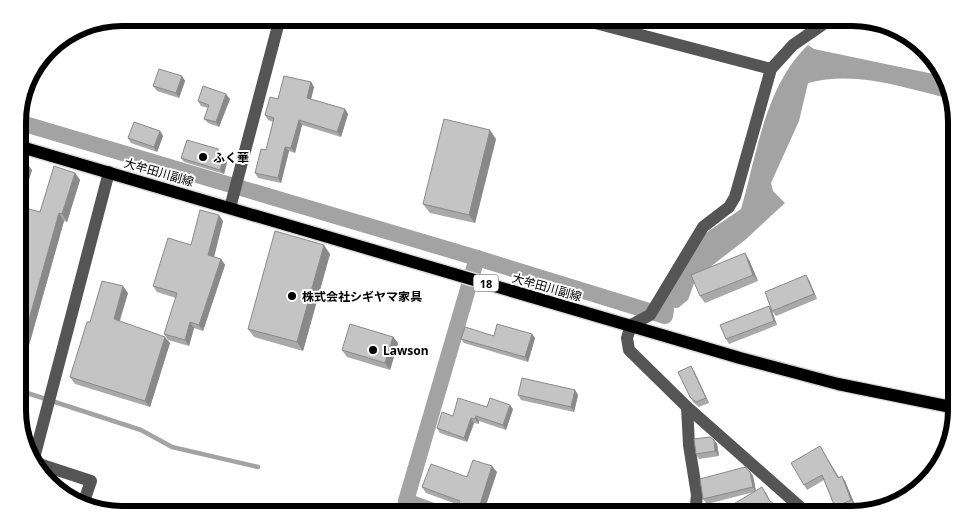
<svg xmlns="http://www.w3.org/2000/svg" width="974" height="532" font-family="'Noto Sans','Noto Sans JP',sans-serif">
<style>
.water{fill:#a3a3a3}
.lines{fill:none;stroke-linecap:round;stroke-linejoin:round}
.stream{stroke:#a3a3a3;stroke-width:4.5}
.canal{stroke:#a3a3a3;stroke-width:16}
.major-casing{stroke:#dbdbdb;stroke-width:15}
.minor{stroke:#555;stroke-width:12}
.major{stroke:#000;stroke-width:12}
.wall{fill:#a9a9a9}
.shaded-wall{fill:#898989}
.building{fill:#c4c4c4;stroke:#898989}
.poi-dot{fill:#000;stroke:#fff;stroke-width:2}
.labels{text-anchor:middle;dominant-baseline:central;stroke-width:4;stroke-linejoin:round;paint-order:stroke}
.shield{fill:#fff;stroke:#4c4c4c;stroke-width:1}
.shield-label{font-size:11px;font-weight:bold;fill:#000}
.poi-label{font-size:12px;font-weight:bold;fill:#000;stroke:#fff;text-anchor:start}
.street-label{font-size:12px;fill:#000;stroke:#fff}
.rim{fill:none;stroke:#000;stroke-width:6}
</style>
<rect width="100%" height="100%" fill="#fff"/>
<!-- water -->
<path class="water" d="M808 45 814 49 943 76 951 99C905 88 856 70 808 83L799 121 771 183 773 191 785 203 745 240 696 278 688 300 678 308 659 307 703 235 741 209C757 154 765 86 808 45Z"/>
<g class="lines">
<!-- stream -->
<g class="stream">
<polyline points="18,390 141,430 172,447 258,467"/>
<polyline points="400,514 406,501"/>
</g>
<!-- canal -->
<g class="canal">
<polyline points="18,122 477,258 665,316 666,309"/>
<polyline points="441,514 406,501 477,258"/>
<polyline points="561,514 562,511 574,514"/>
</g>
<defs>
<polyline id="major" points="18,146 740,358 838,384 956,408"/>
</defs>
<!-- major casing -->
<use href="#major" class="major-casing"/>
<!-- minor -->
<g class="minor">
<polyline points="576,18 771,69"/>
<polyline points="230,208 280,18"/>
<polyline points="687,407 689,445 697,495 695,514"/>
<polyline points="33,462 109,172"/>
<polyline points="33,462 91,481 83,504"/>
<polyline points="808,514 687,407 629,350 627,338 631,325 650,315 703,227 729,207 735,197 771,69 793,45 822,25 824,18"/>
</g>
<!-- major -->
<use href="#major" class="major"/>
</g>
<!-- wall -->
<g class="wall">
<polygon points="182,76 185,81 179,98 157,91 153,86"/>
<polygon points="311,82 314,87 311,99 345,109 348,114 341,137 302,125 295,153 289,151 281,183 258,178 255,173 266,150 273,122 268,120 265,115 278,99"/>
<polygon points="230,99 219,127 208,123 204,119 208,108 201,106 198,101"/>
<polygon points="160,131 163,136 157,152 131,143 128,138"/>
<polygon points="496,139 475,223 430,213 423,204"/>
<polygon points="218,149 221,154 221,156 227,162 224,174 184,162 181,158"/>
<polygon points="18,160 32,170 20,207 40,212 75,173 80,180 67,222 64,221 24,363 18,361"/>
<polygon points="223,221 214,257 221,259 225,265 203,331 194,328 189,346 168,340 164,334 176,298 157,292 153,286 191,245"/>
<polygon points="745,253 749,260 758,281 705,303 700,296"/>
<polygon points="330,254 303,351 254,337 248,329"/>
<polygon points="809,280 817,299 776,316 772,311"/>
<polygon points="128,293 120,321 170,343 150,407 75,384 70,377 90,322"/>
<polygon points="769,306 772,311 777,325 729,344 726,339"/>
<polygon points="532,334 535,338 528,362 464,343 461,339"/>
<polygon points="393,337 398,343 390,370 347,357 342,350"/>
<polygon points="694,371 709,403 699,407 693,402 690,397"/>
<polygon points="575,390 578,395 574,412 521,400 518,395"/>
<polygon points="487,407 513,409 506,430 479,421 479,424 474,423 467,442 440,433 437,428 453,416"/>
<polygon points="714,440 717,444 719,456 699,459 696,454"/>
<polygon points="823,451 839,477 845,481 855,505 838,511 835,507 824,480 807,490 804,485"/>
<polygon points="497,472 483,514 458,514 456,512 459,505 426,493 422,487 467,477"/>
<polygon points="750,472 753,476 756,491 766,492 770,501 754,492 707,504 703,499"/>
</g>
<!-- shaded-wall -->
<g class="shaded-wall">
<polygon points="182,76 185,81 179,98 176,93"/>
<polygon points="311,82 314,87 310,103 307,98"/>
<polygon points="226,94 230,99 219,127 216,122"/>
<polygon points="345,109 348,114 341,137 337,132"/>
<polygon points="299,120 302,125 295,153 291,148"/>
<polygon points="490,130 496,139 475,223 469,215"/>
<polygon points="160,131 163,136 157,152 154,147"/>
<polygon points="285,147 289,151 281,183 278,178"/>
<polygon points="218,149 221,154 220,160 216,155"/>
<polygon points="224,157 227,162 224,174 220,170"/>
<polygon points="27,163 32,170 19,212 18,189"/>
<polygon points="75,173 80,180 67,222 62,214"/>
<polygon points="59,213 64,221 24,363 19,355"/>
<polygon points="219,215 223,221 213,261 208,255"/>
<polygon points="324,245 330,254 303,351 297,342"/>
<polygon points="745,253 749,260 758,281 753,275"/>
<polygon points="221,259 225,265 203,331 199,325"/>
<polygon points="806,275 809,280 817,299 814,294"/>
<polygon points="123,286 128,293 118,325 114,319"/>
<polygon points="769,306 772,311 777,325 774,321"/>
<polygon points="190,322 194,328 189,346 185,340"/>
<polygon points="532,334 535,338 528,362 525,357"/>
<polygon points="165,337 170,343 150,407 145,401"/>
<polygon points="393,337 398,343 390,370 385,363"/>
<polygon points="691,366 694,371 709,403 706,398"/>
<polygon points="575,390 578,395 574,412 571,407"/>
<polygon points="510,405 513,409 506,430 503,425"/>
<polygon points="476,416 479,421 479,424 475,419"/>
<polygon points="471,418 474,423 467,442 464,438"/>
<polygon points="714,440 717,444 719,456 715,451"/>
<polygon points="492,466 497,472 483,514 477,514"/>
<polygon points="750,472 753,476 756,492 753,487"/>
<polygon points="842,476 845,481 855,505 851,500"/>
</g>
<!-- building -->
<g class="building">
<polygon points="159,69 182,76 176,93 153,86"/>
<polygon points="284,76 311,82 307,98 345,109 337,132 299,120 291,148 285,147 278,178 255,173 261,149 266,150 274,118 265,115 270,97 278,99"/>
<polygon points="203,86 226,94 216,122 204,119 209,105 198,101"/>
<polygon points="444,119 490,130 469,215 423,204"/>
<polygon points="134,122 160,131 154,147 128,138"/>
<polygon points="187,140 218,149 216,155 224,157 220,170 181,158"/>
<polygon points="18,160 27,163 18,189"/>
<polygon points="54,166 75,173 62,214 59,213 19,355 18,206 40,212"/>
<polygon points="200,210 219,215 208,255 221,259 199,325 190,322 185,340 164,334 177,293 153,286 168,238 191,245"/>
<polygon points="275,231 324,245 297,342 248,329"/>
<polygon points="745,253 753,275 700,296 691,275"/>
<polygon points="806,275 814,294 772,311 765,292"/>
<polygon points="102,281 123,286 114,319 165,337 145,401 70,377 87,322 90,322"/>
<polygon points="769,306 774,321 726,339 720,325"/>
<polygon points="350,324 393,337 385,363 342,350"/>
<polygon points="497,324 532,334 525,357 461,339 465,327 494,336"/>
<polygon points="691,366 706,398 696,402 690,397 678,372"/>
<polygon points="522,378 575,390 571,407 518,395"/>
<polygon points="458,398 487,407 490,398 510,405 503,425 476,416 475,419 471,418 464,438 437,428 442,412 453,416"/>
<polygon points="710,437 714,440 715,451 696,454 694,439"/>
<polygon points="820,446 838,478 842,476 851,500 835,507 822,475 804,485 791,463"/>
<polygon points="473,460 492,466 477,514 465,514 456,512 460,501 422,487 431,464 467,477"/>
<polygon points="745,467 750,472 753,487 703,499 700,479"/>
<polygon points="762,487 769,500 786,514 717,514"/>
</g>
<!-- markers -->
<g class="poi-dot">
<circle cx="203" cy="157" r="5"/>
<circle cx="292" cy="296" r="5"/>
<circle cx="373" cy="350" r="5"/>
</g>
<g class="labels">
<!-- shield labels -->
<rect class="shield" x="473.5" y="274.5" width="25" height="17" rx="4"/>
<g class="shield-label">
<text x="486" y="283">18</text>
</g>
<!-- poi labels -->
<g class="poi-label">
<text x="213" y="157">ふく華</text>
<text x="302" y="296">株式会社シギヤマ家具</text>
<text x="383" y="350">Lawson</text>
</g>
<!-- street labels -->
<g class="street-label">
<text transform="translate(159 172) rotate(16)">大牟田川副線</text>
<text transform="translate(547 287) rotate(16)">大牟田川副線</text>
</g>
</g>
<!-- crop -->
<path d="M0 0H974V532H0ZM122 26H852A96 96 0 0 1 948 122V410A96 96 0 0 1 852 506H122A96 96 0 0 1 26 410V122A96 96 0 0 1 122 26Z" fill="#fff" fill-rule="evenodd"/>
<path class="rim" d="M122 26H852A96 96 0 0 1 948 122V410A96 96 0 0 1 852 506H122A96 96 0 0 1 26 410V122A96 96 0 0 1 122 26Z"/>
</svg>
